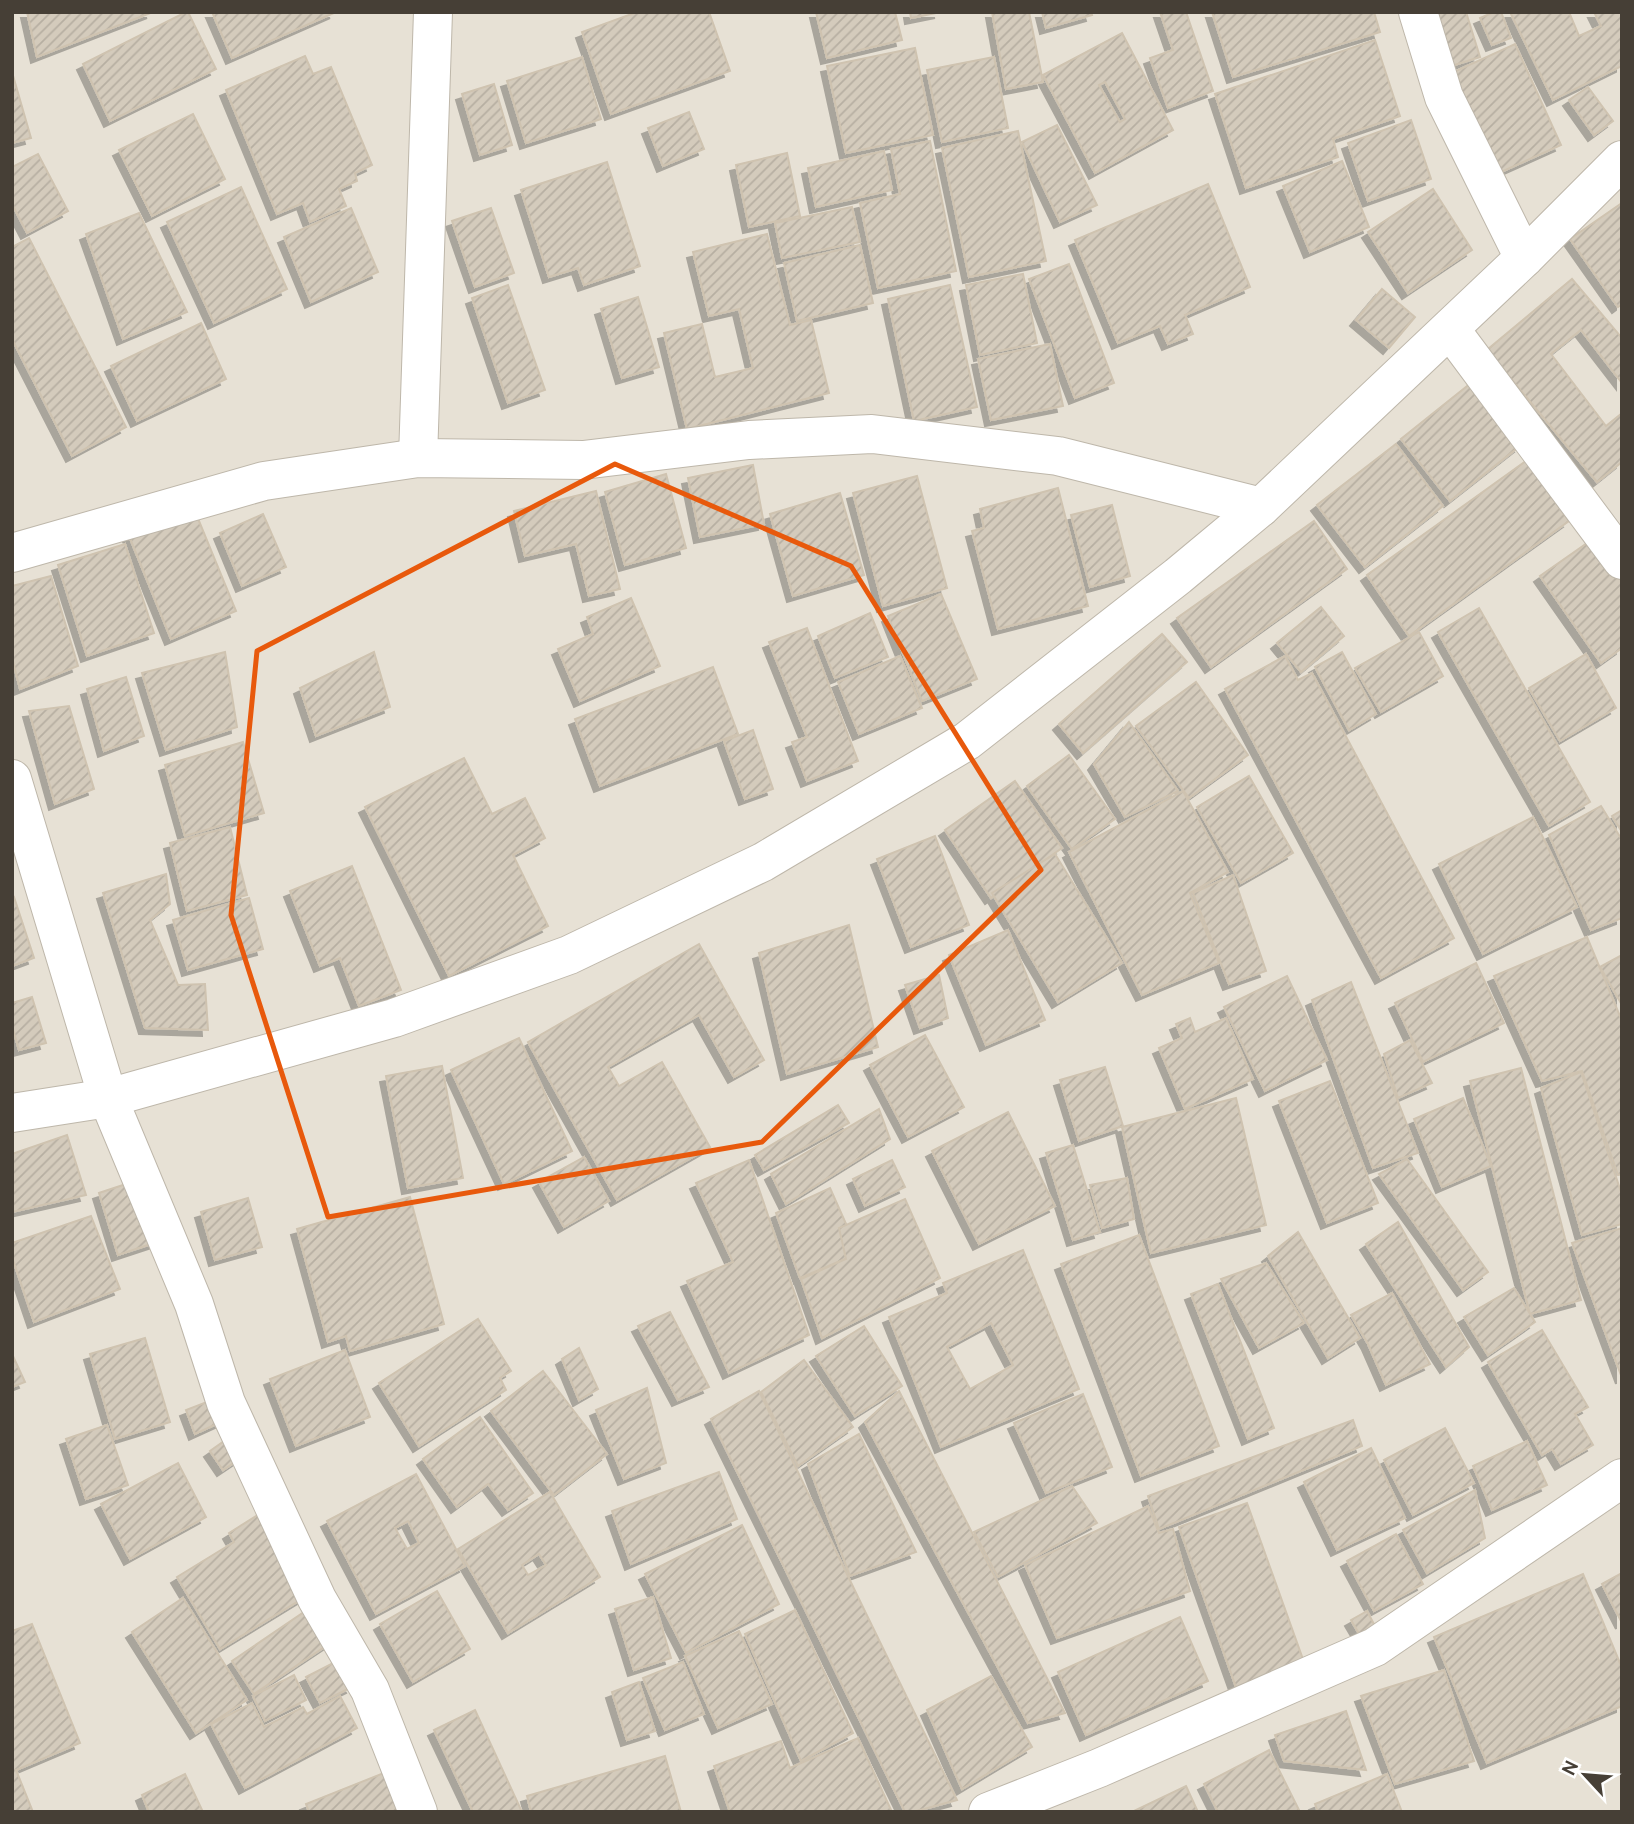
<svg xmlns="http://www.w3.org/2000/svg" width="1634" height="1824" font-family="Cabin,sans-serif">
<style>
.residential{fill:#e7e1d5}
.building{fill:url(#building-hatch);stroke:#cfc3b0;stroke-width:2;fill-rule:evenodd;filter:url(#shadow)}
.lines{fill:none;stroke-linecap:round;stroke-linejoin:round}
.minor-casing{stroke:#beb7aa;stroke-width:40}
.minor{stroke:#fff;stroke-width:38}
.marked{fill:none;stroke:#e8590c;stroke-width:5;stroke-linejoin:round}
</style>
<defs>
<pattern id="building-hatch" width="6" height="6" patternUnits="userSpaceOnUse" patternTransform="scale(1.75)"><rect width="6" height="6" fill="#d4cbbc"/><path d="M-1 1l2-2M0 6l6-6M5 7l2-2" fill="none" stroke="#b7afa2"/></pattern>
<filter id="shadow"><feDropShadow dx="-6" dy="6" stdDeviation="0" flood-color="#0004"/></filter>
</defs>
<rect width="100%" height="100%" fill="#f3efe7"/>
<!-- residential -->
<rect class="residential" x="12" y="12" width="1610" height="1800"/>
<!-- building -->
<g class="building">
<polygon points="27,12 153,12 37,57"/>
<polygon points="186,12 188,12 216,69 110,121 83,64"/>
<polygon points="212,12 336,12 232,58"/>
<polygon points="637,12 709,12 730,71 611,114 582,32"/>
<polygon points="816,12 895,12 902,40 827,58"/>
<polygon points="910,12 941,12 911,18"/>
<polygon points="992,12 1029,12 1043,82 1006,89"/>
<polygon points="1042,12 1091,12 1092,15 1046,28"/>
<polygon points="1160,12 1186,12 1213,91 1168,108 1150,58 1173,50"/>
<polygon points="1212,12 1374,12 1380,32 1233,77"/>
<polygon points="1431,12 1466,12 1480,57 1448,67"/>
<polygon points="1494,12 1501,12 1511,38 1492,45 1480,18"/>
<polygon points="1510,12 1569,12 1579,36 1601,26 1594,12 1622,12 1622,66 1553,100"/>
<path d="M1122 33 1173 130 1095 173 1043 75ZM1105 82 1125 119 1120 122 1099 85Z"/>
<polygon points="1375,40 1400,116 1333,139 1338,157 1246,188 1215,94"/>
<polygon points="1515,44 1561,145 1490,177 1445,76"/>
<polygon points="915,48 933,135 846,153 827,66"/>
<polygon points="305,56 313,74 331,67 372,165 355,173 357,181 339,189 346,206 310,222 303,203 277,214 226,90"/>
<polygon points="582,57 601,119 526,143 507,81"/>
<polygon points="994,57 1008,128 942,142 927,70"/>
<polygon points="12,72 31,138 12,143"/>
<polygon points="494,84 512,145 480,155 462,94"/>
<polygon points="1588,87 1613,121 1594,135 1569,100"/>
<polygon points="689,112 704,149 663,166 648,128"/>
<polygon points="193,114 225,179 152,216 119,150"/>
<polygon points="1411,120 1431,179 1368,201 1348,143"/>
<polygon points="1057,125 1097,205 1060,222 1022,142"/>
<polygon points="1018,131 1046,261 969,277 942,148"/>
<polygon points="930,141 956,271 878,288 860,203 900,194 891,149"/>
<polygon points="884,151 892,190 816,207 808,168"/>
<polygon points="787,153 800,216 749,227 736,165"/>
<polygon points="38,154 68,211 27,233 12,204 12,167"/>
<polygon points="1342,161 1369,227 1310,252 1283,186"/>
<polygon points="607,162 640,266 584,285 578,268 549,277 521,190"/>
<polygon points="1208,184 1250,287 1185,315 1193,334 1168,344 1160,326 1118,343 1075,240"/>
<polygon points="241,187 287,289 214,323 167,222"/>
<polygon points="1433,189 1472,250 1408,293 1368,232"/>
<polygon points="1622,203 1622,304 1618,307 1570,239"/>
<polygon points="852,207 860,242 782,258 775,223"/>
<polygon points="351,208 378,272 311,302 284,237"/>
<polygon points="491,208 514,273 475,287 452,221"/>
<polygon points="139,213 187,312 123,339 86,234"/>
<polygon points="767,234 790,325 811,320 829,393 687,429 664,333 702,324 715,377 753,368 739,309 709,316 693,252"/>
<polygon points="29,238 126,427 72,456 12,339 12,247"/>
<polygon points="860,245 873,303 797,321 784,263"/>
<polygon points="1069,264 1114,383 1075,398 1029,279"/>
<polygon points="1023,274 1037,343 980,355 966,285"/>
<polygon points="1572,279 1622,338 1622,383 1581,330 1551,354 1606,426 1622,413 1622,462 1597,482 1487,350"/>
<polygon points="508,285 545,390 508,403 472,298"/>
<polygon points="950,285 977,407 914,421 888,299"/>
<polygon points="1382,289 1415,317 1389,348 1356,320"/>
<polygon points="638,297 659,367 622,378 601,309"/>
<polygon points="201,323 226,379 137,421 111,366"/>
<polygon points="1050,344 1063,406 991,420 978,359"/>
<polygon points="1471,383 1520,446 1450,501 1401,439"/>
<polygon points="1396,444 1443,506 1365,567 1317,505"/>
<polygon points="1526,461 1569,521 1409,636 1367,575"/>
<polygon points="753,465 764,524 700,537 688,478"/>
<polygon points="666,474 686,548 625,565 605,492"/>
<polygon points="917,476 947,588 883,606 853,493"/>
<polygon points="1058,488 1088,606 998,629 972,531 984,528 980,509"/>
<polygon points="596,491 620,589 589,596 576,544 525,556 514,511"/>
<polygon points="840,493 864,575 793,596 770,514"/>
<polygon points="192,504 236,611 171,639 127,531"/>
<polygon points="1112,505 1130,576 1090,587 1071,515"/>
<polygon points="263,514 286,567 242,586 220,533"/>
<polygon points="1314,521 1347,569 1211,667 1177,618"/>
<polygon points="1593,539 1622,581 1622,648 1601,663 1540,576"/>
<polygon points="125,544 154,633 87,656 58,565"/>
<polygon points="51,576 78,666 20,689 12,658 12,586"/>
<polygon points="941,594 977,679 922,701 888,616"/>
<polygon points="631,598 660,666 580,701 558,649 593,634 587,617"/>
<polygon points="1321,607 1344,636 1301,672 1277,643"/>
<polygon points="1479,608 1590,802 1549,826 1438,632"/>
<polygon points="870,613 888,657 835,678 818,636"/>
<polygon points="807,628 858,761 807,781 792,742 807,737 769,642"/>
<polygon points="1419,632 1443,676 1381,712 1355,668"/>
<polygon points="1162,634 1187,662 1083,753 1059,724"/>
<polygon points="225,652 237,727 166,750 142,673"/>
<polygon points="374,652 390,707 316,736 300,688"/>
<polygon points="1342,652 1376,714 1349,730 1315,667"/>
<polygon points="1586,654 1616,708 1560,741 1529,688"/>
<polygon points="900,656 922,708 859,734 838,682"/>
<polygon points="1285,656 1298,680 1312,673 1454,938 1381,978 1225,689"/>
<polygon points="713,667 738,734 600,786 575,719"/>
<polygon points="126,677 144,736 104,751 87,689"/>
<polygon points="1196,682 1248,755 1189,798 1136,726"/>
<polygon points="69,706 94,789 55,804 29,711"/>
<polygon points="1129,722 1178,791 1125,817 1094,764"/>
<polygon points="753,730 773,789 745,799 724,741"/>
<polygon points="243,742 264,813 185,836 165,765"/>
<polygon points="1069,755 1115,819 1072,849 1027,786"/>
<polygon points="464,758 492,814 525,798 545,838 513,855 548,926 449,976 365,807"/>
<polygon points="1249,776 1293,853 1241,883 1197,807"/>
<polygon points="1015,781 1062,848 991,898 945,830"/>
<polygon points="1183,791 1228,872 1190,893 1219,963 1142,995 1069,852"/>
<polygon points="1601,806 1622,840 1622,918 1591,930 1549,835"/>
<polygon points="1622,810 1622,832 1612,816"/>
<polygon points="1533,817 1577,907 1483,954 1439,864"/>
<polygon points="230,827 247,895 187,911 170,843"/>
<polygon points="935,836 969,925 911,947 877,859"/>
<polygon points="1055,854 1122,963 1058,1002 992,893"/>
<polygon points="352,866 401,990 359,1006 340,958 320,966 290,891"/>
<polygon points="166,874 170,904 150,920 178,985 205,984 208,1030 145,1028 103,893"/>
<polygon points="1233,875 1266,971 1229,984 1193,893"/>
<polygon points="14,897 34,958 12,966 12,898"/>
<polygon points="249,898 263,949 188,970 173,920"/>
<polygon points="849,925 878,1047 787,1074 759,953"/>
<polygon points="1008,930 1045,1020 986,1045 949,955"/>
<polygon points="1587,937 1622,1021 1622,1174 1618,1175 1582,1071 1542,1081 1494,976"/>
<polygon points="699,944 764,1060 734,1077 699,1015 608,1067 619,1086 662,1062 710,1147 617,1200 528,1042"/>
<polygon points="1622,955 1622,1005 1600,967"/>
<polygon points="1476,963 1504,1023 1423,1062 1395,1003"/>
<polygon points="939,975 948,1018 920,1028 905,985"/>
<polygon points="1287,976 1327,1060 1265,1091 1224,1007"/>
<polygon points="1351,982 1418,1153 1373,1168 1312,1000"/>
<polygon points="32,997 46,1043 19,1050 12,1026 12,1003"/>
<polygon points="1190,1018 1195,1032 1226,1018 1253,1079 1185,1109 1159,1048 1182,1038 1176,1024"/>
<polygon points="925,1035 964,1107 908,1137 870,1065"/>
<polygon points="519,1038 572,1151 504,1184 451,1070"/>
<polygon points="1410,1040 1432,1083 1398,1098 1384,1054"/>
<polygon points="442,1066 463,1178 408,1188 386,1076"/>
<polygon points="1105,1067 1123,1126 1079,1141 1060,1080"/>
<polygon points="1521,1068 1581,1300 1530,1314 1470,1081"/>
<polygon points="1581,1072 1622,1195 1622,1224 1582,1235 1541,1088"/>
<polygon points="1330,1081 1378,1203 1327,1223 1279,1101"/>
<polygon points="1236,1098 1266,1225 1151,1253 1122,1127"/>
<polygon points="1463,1098 1491,1166 1442,1187 1414,1119"/>
<polygon points="838,1105 849,1123 764,1170 755,1155"/>
<polygon points="879,1109 890,1139 786,1204 771,1174"/>
<polygon points="1008,1112 1055,1206 979,1244 932,1151"/>
<polygon points="67,1135 86,1195 12,1212 12,1154"/>
<polygon points="1073,1145 1100,1232 1073,1240 1046,1153"/>
<polygon points="584,1157 609,1201 564,1227 539,1182"/>
<polygon points="1407,1159 1488,1272 1463,1290 1379,1174"/>
<polygon points="749,1160 809,1335 729,1373 687,1281 733,1262 696,1183"/>
<polygon points="892,1160 905,1187 865,1206 853,1179"/>
<polygon points="1127,1178 1134,1219 1102,1228 1090,1185"/>
<polygon points="138,1180 157,1242 118,1255 99,1193"/>
<polygon points="830,1188 859,1253 800,1278 776,1213"/>
<polygon points="410,1197 444,1324 350,1351 346,1336 328,1342 297,1229"/>
<polygon points="248,1198 262,1247 215,1260 201,1212"/>
<polygon points="905,1199 940,1278 822,1338 801,1279 846,1259 839,1228"/>
<polygon points="91,1216 120,1289 34,1322 12,1257 12,1243"/>
<polygon points="1398,1222 1469,1347 1446,1367 1366,1244"/>
<polygon points="1622,1228 1622,1378 1572,1243"/>
<polygon points="1298,1232 1360,1338 1328,1358 1268,1256"/>
<polygon points="1139,1235 1219,1446 1141,1476 1061,1264"/>
<path d="M1023 1250 1079 1389 941 1447 889 1317 947 1293 943 1283ZM991 1323 1013 1365 970 1389 947 1347Z"/>
<polygon points="1266,1263 1304,1323 1259,1348 1221,1279"/>
<polygon points="1218,1284 1274,1428 1248,1439 1191,1294"/>
<polygon points="1514,1288 1535,1322 1488,1355 1464,1317"/>
<polygon points="1392,1293 1430,1364 1386,1385 1368,1344 1351,1315"/>
<polygon points="670,1312 709,1387 678,1400 638,1326"/>
<polygon points="478,1319 511,1371 500,1378 506,1390 419,1446 379,1383"/>
<polygon points="864,1326 902,1386 855,1416 816,1356"/>
<polygon points="1542,1330 1588,1407 1575,1414 1593,1445 1561,1464 1552,1449 1542,1455 1488,1362"/>
<polygon points="145,1338 170,1422 115,1439 90,1354"/>
<polygon points="579,1348 598,1389 579,1400 562,1359"/>
<polygon points="345,1350 370,1417 296,1446 270,1379"/>
<polygon points="12,1354 25,1382 12,1387"/>
<polygon points="804,1360 853,1427 798,1466 761,1392"/>
<polygon points="543,1371 607,1454 554,1495 491,1411"/>
<polygon points="647,1388 666,1463 624,1479 596,1410"/>
<polygon points="759,1391 858,1597 957,1800 913,1812 905,1812 711,1419"/>
<polygon points="899,1391 1065,1713 1028,1723 865,1422"/>
<polygon points="1083,1394 1112,1467 1046,1493 1014,1423"/>
<polygon points="212,1400 221,1422 195,1434 186,1410"/>
<polygon points="480,1417 533,1493 508,1510 488,1484 457,1507 423,1459"/>
<polygon points="1353,1420 1362,1446 1159,1529 1148,1496"/>
<polygon points="107,1425 128,1485 86,1499 66,1439"/>
<polygon points="1445,1428 1474,1483 1413,1515 1384,1460"/>
<polygon points="237,1432 250,1452 223,1470 210,1451"/>
<polygon points="859,1434 916,1552 850,1576 808,1464"/>
<polygon points="1527,1441 1547,1485 1492,1510 1473,1466"/>
<polygon points="1371,1448 1405,1518 1337,1550 1304,1482"/>
<polygon points="178,1463 206,1517 130,1559 101,1504"/>
<polygon points="719,1472 737,1519 631,1564 612,1511"/>
<path d="M416 1474 465 1566 376 1614 327 1521ZM408 1521 419 1543 407 1549 395 1528Z"/>
<polygon points="1072,1486 1097,1523 998,1577 974,1532"/>
<polygon points="1475,1490 1485,1538 1427,1573 1403,1530"/>
<path d="M550 1492 600 1577 508 1633 458 1549ZM539 1554 546 1565 528 1575 522 1565Z"/>
<polygon points="1247,1503 1305,1665 1237,1690 1179,1527"/>
<polygon points="1148,1506 1159,1533 1173,1529 1190,1591 1057,1638 1025,1565"/>
<polygon points="261,1513 310,1594 220,1649 177,1577 234,1542 229,1533"/>
<polygon points="742,1525 779,1604 686,1653 645,1574"/>
<polygon points="1396,1534 1423,1584 1374,1611 1347,1561"/>
<polygon points="1622,1573 1622,1623 1602,1584"/>
<polygon points="1583,1574 1622,1668 1622,1706 1487,1763 1434,1637"/>
<polygon points="437,1591 470,1649 413,1682 380,1624"/>
<polygon points="653,1597 671,1658 634,1670 615,1609"/>
<polygon points="183,1598 247,1700 196,1733 132,1632"/>
<polygon points="307,1610 329,1644 254,1694 232,1661"/>
<polygon points="795,1610 853,1733 801,1761 745,1634"/>
<polygon points="1367,1611 1376,1628 1361,1637 1351,1620"/>
<polygon points="1180,1617 1208,1681 1086,1735 1058,1672"/>
<polygon points="32,1624 80,1743 16,1770 33,1812 12,1812 12,1631"/>
<polygon points="739,1631 772,1704 718,1728 685,1656"/>
<polygon points="337,1661 352,1687 320,1703 306,1677"/>
<polygon points="683,1662 704,1714 665,1730 643,1678"/>
<polygon points="1444,1670 1474,1761 1395,1784 1361,1696"/>
<polygon points="294,1675 306,1700 265,1721 253,1696"/>
<polygon points="991,1676 1032,1747 962,1789 927,1710"/>
<polygon points="639,1682 655,1731 627,1740 612,1692"/>
<polygon points="340,1696 357,1728 245,1788 211,1724 252,1703 264,1727 303,1707 307,1714"/>
<polygon points="475,1710 522,1812 473,1812 434,1730"/>
<polygon points="1346,1711 1366,1770 1284,1761 1275,1735"/>
<polygon points="858,1738 892,1812 730,1812 714,1766 781,1741 790,1768"/>
<polygon points="1269,1750 1300,1812 1218,1812 1204,1784"/>
<polygon points="665,1756 681,1812 531,1812 527,1796"/>
<polygon points="409,1763 428,1812 309,1812 306,1804"/>
<polygon points="185,1774 203,1812 149,1812 142,1795"/>
<polygon points="1387,1774 1402,1812 1318,1812 1315,1804"/>
<polygon points="1186,1786 1198,1812 1132,1812"/>
</g>
<g class="lines">
<defs>
<g id="minor">
<polyline points="1418,12 1444,97 1524,258"/>
<polyline points="1450,329 1622,560"/>
<polyline points="418,458 433,12"/>
<polyline points="12,553 264,481 418,458 583,460 749,440 872,434 1058,456 1261,507"/>
<polyline points="12,779 108,1098 194,1304 226,1403 317,1599 370,1690 418,1812"/>
<polyline points="12,1113 108,1098 394,1018 569,955 763,862 967,741 1178,576 1261,507 1524,258 1622,160"/>
<polyline points="988,1812 1099,1768 1375,1647 1622,1478"/>
</g>
</defs>
<!-- minor casing -->
<use href="#minor" class="minor-casing"/>
<!-- minor -->
<use href="#minor" class="minor"/>
</g>
<!-- marked area -->
<path class="marked" d="M615 464 851 566 1041 870 762 1142 328 1217 231 915 257 651Z"/>
<!-- border -->
<rect width="1634" height="1824" fill="none" stroke="#463f36" stroke-width="28"/>
<!-- north arrow -->
<g transform="translate(1585 1775) rotate(296)" stroke="#ffffff" stroke-width="5" paint-order="stroke">
<path d="M0-5L12 26L0 18L-12 26Z" fill="#463f36"/>
<text y="-10" font-size="19" font-weight="bold" text-anchor="middle" fill="#463f36">N</text>
</g>
</svg>
